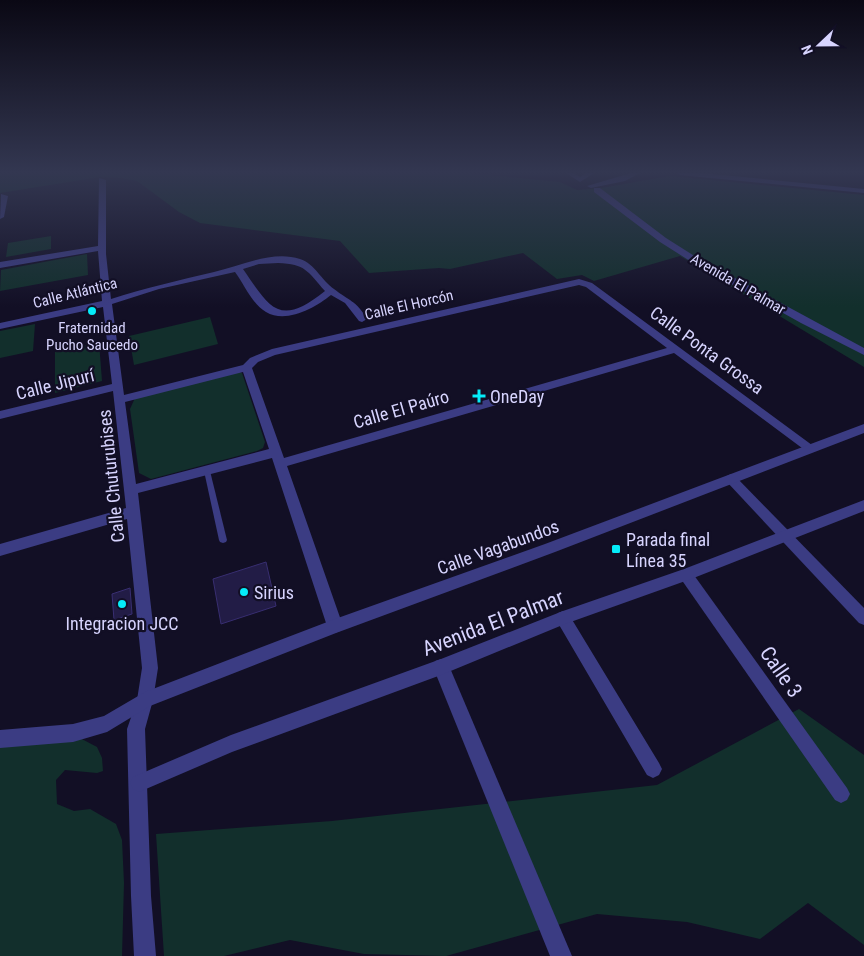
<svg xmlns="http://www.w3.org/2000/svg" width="864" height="956" font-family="'Roboto Condensed',sans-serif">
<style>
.green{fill:#122f2c}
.building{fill:#221c46;stroke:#382e71}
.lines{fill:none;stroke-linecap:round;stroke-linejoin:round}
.service{fill:#3b3c83;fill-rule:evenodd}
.minor{fill:#3b3c83;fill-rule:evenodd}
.tertiary{fill:#3b3c83;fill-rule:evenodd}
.poi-dot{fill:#05ecf9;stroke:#120f25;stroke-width:2}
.labels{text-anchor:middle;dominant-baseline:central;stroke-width:4.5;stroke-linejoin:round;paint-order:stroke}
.far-street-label{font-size:15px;fill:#d7d4fe;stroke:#120f25}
.far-poi-label{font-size:15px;fill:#d7d4fe;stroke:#120f25}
.street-label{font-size:18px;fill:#d7d4fe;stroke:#120f25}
.poi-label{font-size:18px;fill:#d7d4fe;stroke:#120f25;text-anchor:start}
.near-street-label{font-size:21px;fill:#d7d4fe;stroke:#120f25}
</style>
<rect width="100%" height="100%" fill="#120f25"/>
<!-- green -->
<g class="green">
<polygon points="0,173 468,173 560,182 577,190 601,188 670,176 864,195 864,367 680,256 594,281 582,275 557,279 523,253 450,269 439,268 369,273 340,241 200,223 179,212 137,181 121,178 100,177 0,193"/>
<polygon points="51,236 51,249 6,257 8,243"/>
<polygon points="87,254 88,275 0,291 1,270"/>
<polygon points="210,317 218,344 134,365 129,336"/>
<polygon points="35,324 33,351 0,358 0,331"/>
<polygon points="99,342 102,381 55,393 55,352"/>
<polygon points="239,372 242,373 265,442 263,448 257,451 151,479 139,473 130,409 135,398"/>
<polygon points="799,709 864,755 864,945 808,903 760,939 687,922 597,914 446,956 364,954 290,940 224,956 164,956 156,834 332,821 657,785"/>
<polygon points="0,733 78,737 97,747 102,758 103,771 97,773 65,770 56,780 57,804 74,811 90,809 116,824 122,840 124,883 122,956 0,956"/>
</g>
<!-- building -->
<g class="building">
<polygon points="266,562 276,606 221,624 213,579"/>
<polygon points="130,588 132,614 114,620 112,594"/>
</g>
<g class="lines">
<!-- service -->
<polygon class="service" points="207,468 210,471 227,540 226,542 223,543 220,542 219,540 204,471"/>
<!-- minor -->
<g class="minor">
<polygon points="631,173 640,173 625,181 591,188 587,186"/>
<polygon points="677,173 702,173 864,189 864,193 680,175"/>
<path d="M99 178 106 180V254L111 299C145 288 180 280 214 272 241 266 272 250 300 259 315 264 321 280 334 289 349 301 356 300 367 319L362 322 359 321 345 303 331 295C315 308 286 324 266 312 252 304 244 284 235 272L159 289 112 304 124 395 243 365 250 358 272 349 579 279 592 283 816 448 814 451H806L674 353 287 466 343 626 340 631 335 633 330 631 327 626 272 458 138 493 158 668 153 700 145 729 151 896 156 956H134L131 896 127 729 137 700 142 668 127 519 0 556V544L126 508 113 391 0 419V411L112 384 103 307 0 329V323L102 301 98 251 0 268V262L98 246ZM278 263C306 264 307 271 325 291 279 328 270 308 243 269L259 264ZM579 285 586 287 667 348 284 458 252 368 258 362 275 355ZM243 372 269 449 136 484 125 402Z"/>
<polygon points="1,194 8,196 4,217 0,219"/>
<polygon points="731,474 735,476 864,608 864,625 859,623 727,482 725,479 727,476"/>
<polygon points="686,569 691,571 847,788 850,794 847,800 841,803 835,800 681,579 679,575 681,571"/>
<polygon points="563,611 568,613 659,763 662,769 659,775 653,778 647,775 558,623 555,618 558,613"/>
<polygon points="441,659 447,661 572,956 550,956 433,667 435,661"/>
</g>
<!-- tertiary -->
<g class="tertiary">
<polygon points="566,173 574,173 580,177 586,173 594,173 580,182"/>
<polygon points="594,188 600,188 666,238 696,257 864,348 864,355 801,323 690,261 660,242 594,192"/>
<polygon points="864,424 864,433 555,552 336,633 150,706 107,732 73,742 0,748 0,730 73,724 104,716 145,692 335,619 545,544"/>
<polygon points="864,500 864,511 691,579 565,624 441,675 232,752 139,792 133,789 130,783 133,777 231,735 441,659 563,611 684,569"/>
</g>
</g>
<!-- sky -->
<linearGradient id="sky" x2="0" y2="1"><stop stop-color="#0a0814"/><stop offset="0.56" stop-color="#333751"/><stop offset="1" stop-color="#333751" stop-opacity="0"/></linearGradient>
<rect width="864" height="307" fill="url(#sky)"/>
<!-- markers -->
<g class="poi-dot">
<circle cx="92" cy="311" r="5"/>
<path d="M476.5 388.5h5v5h5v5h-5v5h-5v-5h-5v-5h5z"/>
<rect x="611" y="544" width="10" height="10" rx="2.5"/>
<circle cx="244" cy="592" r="5"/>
<circle cx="122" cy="604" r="5"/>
</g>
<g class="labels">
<!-- far-street labels -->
<g class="far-street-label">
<text transform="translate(738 284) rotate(30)">Avenida El Palmar</text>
<text transform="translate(75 293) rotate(-14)">Calle Atlántica</text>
<text transform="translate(409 305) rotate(-13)">Calle El Horcón</text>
</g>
<!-- far-poi labels -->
<g class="far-poi-label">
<text x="92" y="328">Fraternidad<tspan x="92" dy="17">Pucho Saucedo</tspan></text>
</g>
<!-- street labels -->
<g class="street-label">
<text transform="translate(707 350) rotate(36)">Calle Ponta Grossa</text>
<text transform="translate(55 384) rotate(-14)">Calle Jipurí</text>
<text transform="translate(401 409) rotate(-16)">Calle El Paúro</text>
<text transform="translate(111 476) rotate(-96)">Calle Chuturubises</text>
<text transform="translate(498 547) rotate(-20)">Calle Vagabundos</text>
</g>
<!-- poi labels -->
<g class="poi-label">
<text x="490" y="396">OneDay</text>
<text x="626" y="539">Parada final<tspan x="626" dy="21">Línea 35</tspan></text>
<text x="254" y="592">Sirius</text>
<text x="122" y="623" text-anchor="middle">Integracion JCC</text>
</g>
<!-- near-street labels -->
<g class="near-street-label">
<text transform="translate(493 623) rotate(-21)">Avenida El Palmar</text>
<text transform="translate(781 672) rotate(55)">Calle 3</text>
</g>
</g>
<!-- north arrow -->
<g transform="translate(819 45) rotate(248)" stroke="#120f25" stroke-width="4" paint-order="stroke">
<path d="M0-4L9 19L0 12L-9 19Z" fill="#d7d4fe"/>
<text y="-8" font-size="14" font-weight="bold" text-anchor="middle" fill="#d7d4fe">N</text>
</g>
</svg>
